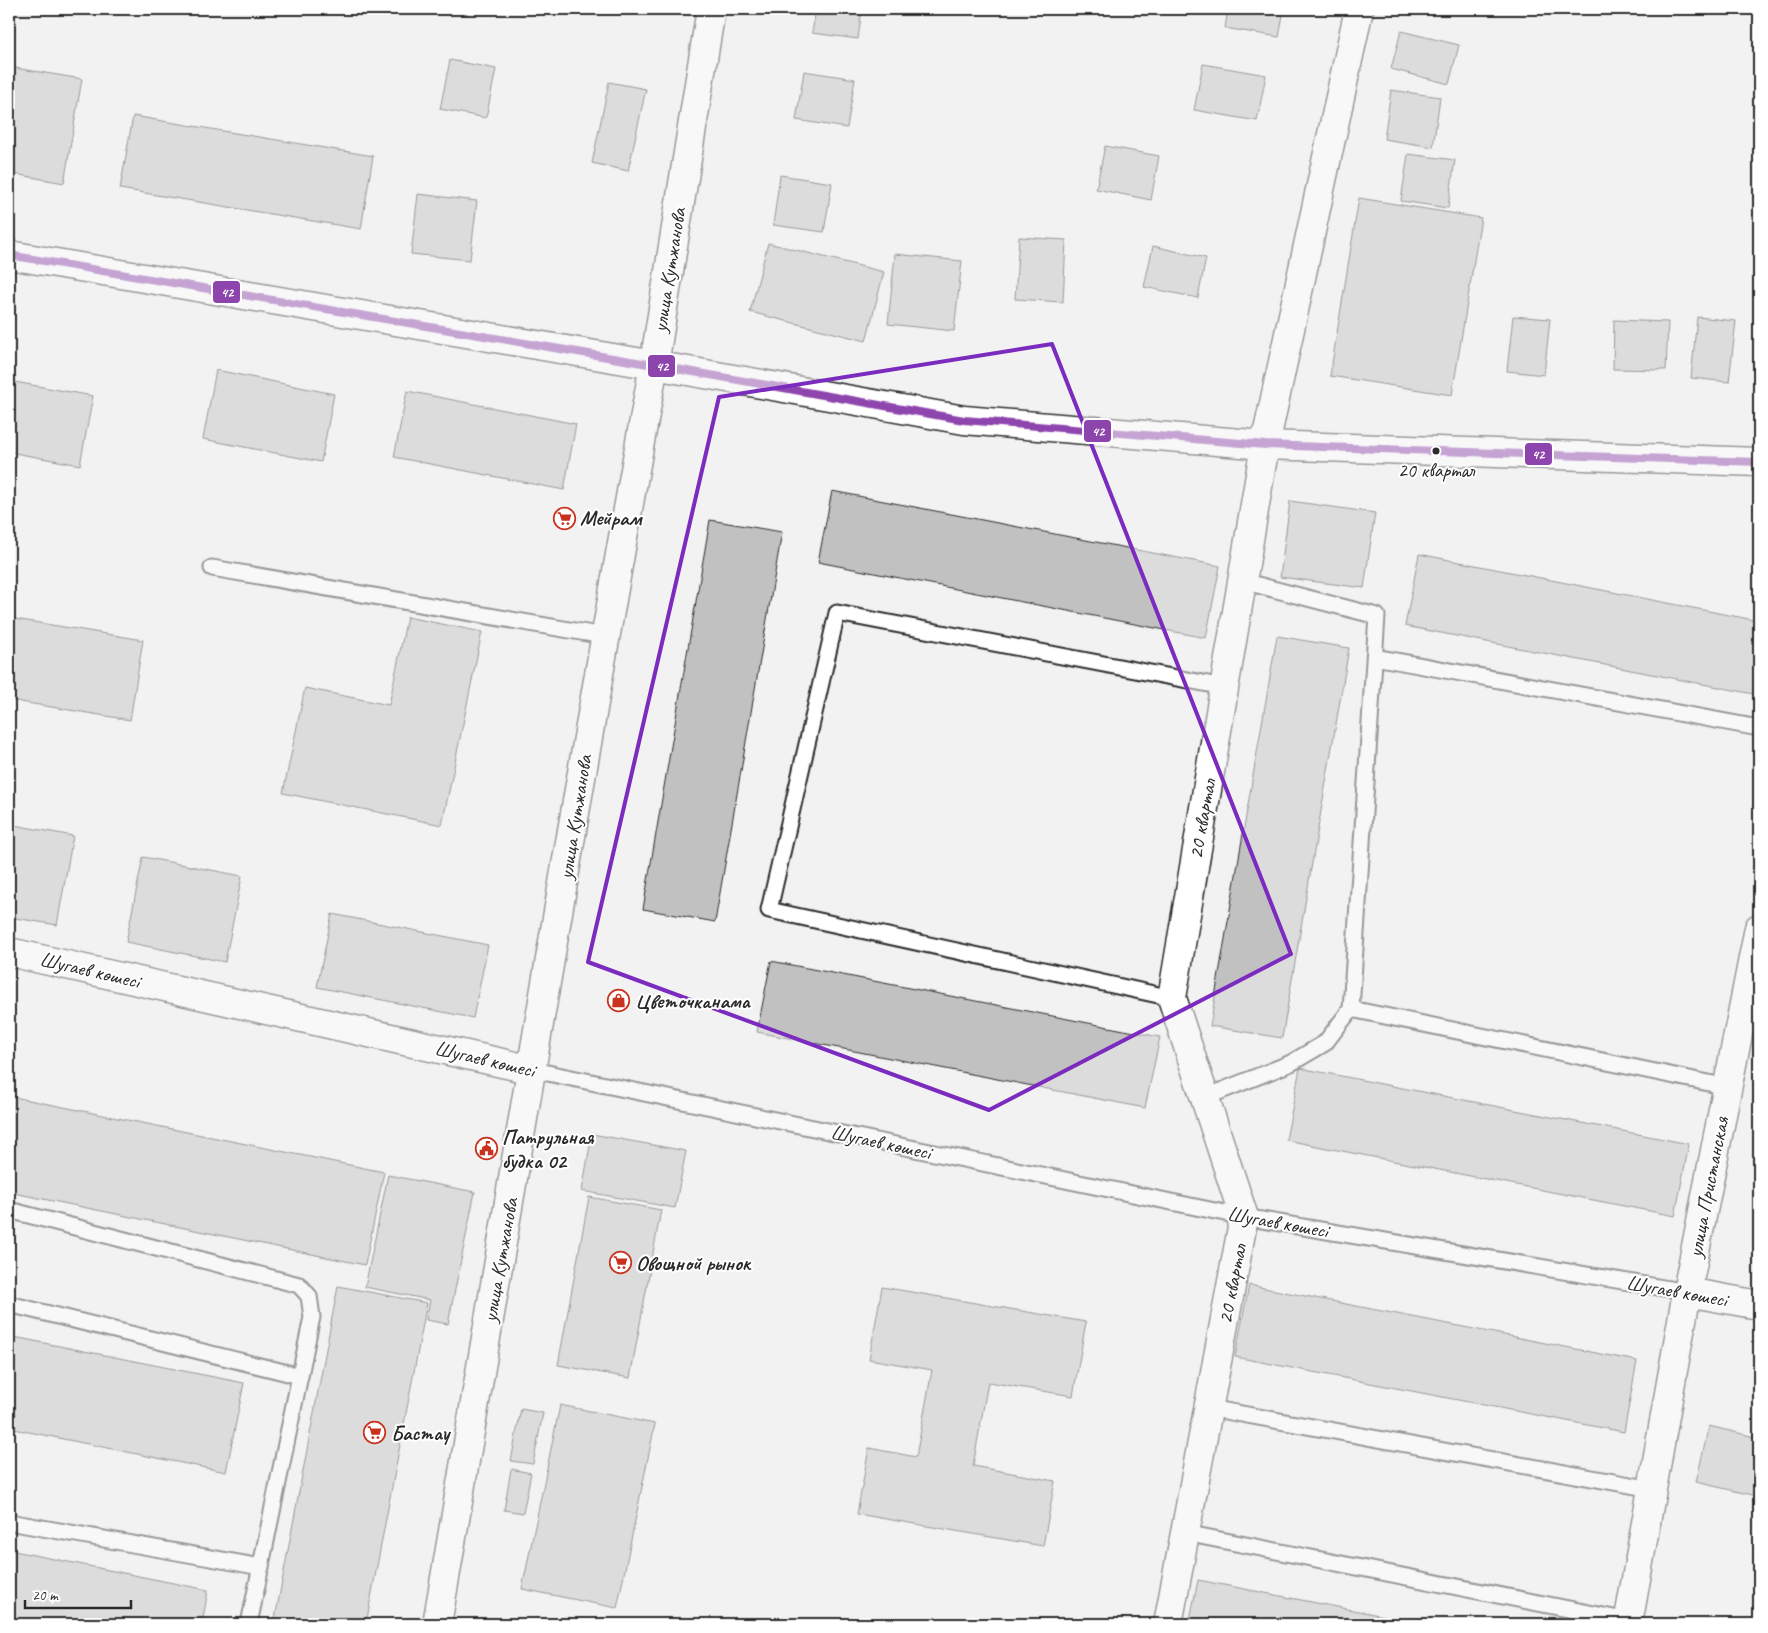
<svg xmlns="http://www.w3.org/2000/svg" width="1768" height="1633" font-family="Caveat,sans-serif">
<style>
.building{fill:#c1c1c1;stroke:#2b2b2b}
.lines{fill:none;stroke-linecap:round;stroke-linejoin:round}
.lane-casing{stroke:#2b2b2b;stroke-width:19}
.street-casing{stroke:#2b2b2b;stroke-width:31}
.secondary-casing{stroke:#2b2b2b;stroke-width:31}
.lane{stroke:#fff;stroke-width:15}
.street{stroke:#fff;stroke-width:28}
.secondary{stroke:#fff;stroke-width:28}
.bus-1-casing{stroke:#fff;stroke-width:11}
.bus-1{stroke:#8e44ad;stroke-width:8}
.marked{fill:none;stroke:#7b2cbf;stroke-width:4;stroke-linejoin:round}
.bus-dot{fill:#2b2b2b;stroke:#fff;stroke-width:2}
.labels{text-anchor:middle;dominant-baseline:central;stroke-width:4;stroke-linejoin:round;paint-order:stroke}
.bus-label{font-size:20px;fill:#2b2b2b;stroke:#fff}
.street-label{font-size:21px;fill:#2b2b2b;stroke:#fff}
.poi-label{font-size:21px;font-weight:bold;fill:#2b2b2b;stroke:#fff;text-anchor:start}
.line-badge{stroke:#fff;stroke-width:2}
.badge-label{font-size:14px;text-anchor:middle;font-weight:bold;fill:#fff}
</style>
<rect width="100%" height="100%" fill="#f2f2f2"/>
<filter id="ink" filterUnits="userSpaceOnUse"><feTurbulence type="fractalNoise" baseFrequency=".02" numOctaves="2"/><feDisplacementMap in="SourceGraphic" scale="10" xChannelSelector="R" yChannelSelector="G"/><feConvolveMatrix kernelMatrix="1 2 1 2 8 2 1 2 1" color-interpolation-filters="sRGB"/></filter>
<g filter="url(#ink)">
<!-- building -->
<g class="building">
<polygon points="816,9 862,9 858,39 812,33"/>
<polygon points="1228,9 1284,9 1279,37 1225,28"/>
<polygon points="1441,9 1465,9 1465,13"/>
<polygon points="1401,31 1459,45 1449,84 1391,69"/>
<polygon points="450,60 496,69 486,118 440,109"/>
<polygon points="1203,64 1266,75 1257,121 1194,110"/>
<polygon points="9,67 82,79 64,183 9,173"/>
<polygon points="804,71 855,79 847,128 796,120"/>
<polygon points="609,82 646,89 628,171 592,163"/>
<polygon points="1391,90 1440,97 1433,147 1384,139"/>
<polygon points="133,116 373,156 361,229 120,189"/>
<polygon points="1105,146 1159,156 1151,200 1096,189"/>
<polygon points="1408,154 1455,160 1448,208 1401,201"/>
<polygon points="780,175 832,183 824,232 773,225"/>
<polygon points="418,194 477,201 470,260 411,254"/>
<polygon points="1359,198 1481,218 1452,395 1330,376"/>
<polygon points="1019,237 1066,240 1063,302 1015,299"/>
<polygon points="768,243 884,272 866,341 750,312"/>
<polygon points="1153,246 1206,258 1198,298 1144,287"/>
<polygon points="895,254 962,261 954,331 888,324"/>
<polygon points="1513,316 1550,319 1544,375 1507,371"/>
<polygon points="1697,317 1736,321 1729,382 1691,378"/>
<polygon points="1614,320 1668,322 1666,370 1613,369"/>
<polygon points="216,370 334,394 321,462 203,439"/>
<polygon points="9,381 93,396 80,465 9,452"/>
<polygon points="407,391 576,424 564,490 394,457"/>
<polygon points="832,491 1220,566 1206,638 818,562"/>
<polygon points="1290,501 1375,513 1364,588 1280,577"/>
<polygon points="710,520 782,532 715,922 643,909"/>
<polygon points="1419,554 1759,621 1759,695 1405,626"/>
<polygon points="407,617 482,632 442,825 283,793 305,688 389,705"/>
<polygon points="9,618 143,640 130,720 9,700"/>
<polygon points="1277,636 1349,648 1282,1038 1210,1026"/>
<polygon points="9,824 73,836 57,925 9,917"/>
<polygon points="143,857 242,876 225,962 126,942"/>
<polygon points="332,914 488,945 473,1018 317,987"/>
<polygon points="771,961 1160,1037 1145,1108 757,1032"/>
<polygon points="1300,1068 1689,1144 1675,1216 1286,1140"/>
<polygon points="9,1096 384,1172 365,1265 9,1192"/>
<polygon points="592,1134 686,1151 675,1208 582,1191"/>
<polygon points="388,1175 475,1192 448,1324 426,1320 430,1300 365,1287"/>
<polygon points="589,1197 661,1210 630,1378 558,1365"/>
<polygon points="1249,1285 1637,1361 1624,1432 1235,1357"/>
<polygon points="338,1286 427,1303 366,1624 274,1624"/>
<polygon points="882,1287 1086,1322 1073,1396 988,1382 973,1466 1055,1481 1043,1546 857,1514 869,1448 916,1457 932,1370 869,1359"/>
<polygon points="9,1336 244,1383 226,1472 9,1428"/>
<polygon points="560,1405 655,1424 617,1608 522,1589"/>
<polygon points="521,1409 543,1413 533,1464 511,1461"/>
<polygon points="1709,1426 1759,1438 1759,1486 1757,1496 1696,1482"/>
<polygon points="511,1469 531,1473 523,1513 504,1510"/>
<polygon points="9,1550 208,1590 202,1624 9,1624"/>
<polygon points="1198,1580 1425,1624 1189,1624"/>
</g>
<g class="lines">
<defs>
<g id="lane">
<polyline points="212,568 604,636"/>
<polyline points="1375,657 1759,728"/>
<polyline points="1172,998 769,910 837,613 1224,687"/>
<polyline points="1351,1009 1728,1087"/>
<polyline points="533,1070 1244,1217 1687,1292"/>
<polyline points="1206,1097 1291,1063 1325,1043 1351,1009 1377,616 1242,581"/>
<polyline points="9,1210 299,1285 309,1296 312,1317 249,1624"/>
<polyline points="9,1304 300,1376"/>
<polyline points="1209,1408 1652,1489"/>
<polyline points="9,1522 261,1567"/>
<polyline points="1185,1533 1629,1621"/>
</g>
<g id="street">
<polyline points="9,255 654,365 711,9"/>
<polyline points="1687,1292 1759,1305"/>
<polyline points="1168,1624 1244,1217 1172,998 1265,445 1359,9"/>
<polyline points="1628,1624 1687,1292 1759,928"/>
</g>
<g id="secondary">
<polyline points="9,952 533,1070"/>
<path d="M437 1624C510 1204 577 784 654 365L964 420 1265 445 1759 462"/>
</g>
</defs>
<!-- lane casing -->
<use href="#lane" class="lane-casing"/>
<!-- street casing -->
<use href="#street" class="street-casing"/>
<!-- secondary casing -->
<use href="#secondary" class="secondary-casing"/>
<!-- lane -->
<use href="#lane" class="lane"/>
<!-- street -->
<use href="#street" class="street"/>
<!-- secondary -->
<use href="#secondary" class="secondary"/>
<defs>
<polyline id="bus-1" points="9,255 654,365 964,420 1265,445 1759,462"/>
</defs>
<!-- bus-1 casing -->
<use href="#bus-1" class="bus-1-casing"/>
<!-- bus-1 -->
<use href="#bus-1" class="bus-1"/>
</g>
</g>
<!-- marked area -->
<path d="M0 0H1768V1633H0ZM1052 344 1291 954 989 1110 588 962 719 397Z" fill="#f2f2f2" fill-opacity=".55" fill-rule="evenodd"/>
<path class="marked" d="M1052 344 1291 954 989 1110 588 962 719 397Z"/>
<!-- icons -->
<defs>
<symbol id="supermarket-ring" viewBox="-11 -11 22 22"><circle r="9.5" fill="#fff" stroke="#c8321e" stroke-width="1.5"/><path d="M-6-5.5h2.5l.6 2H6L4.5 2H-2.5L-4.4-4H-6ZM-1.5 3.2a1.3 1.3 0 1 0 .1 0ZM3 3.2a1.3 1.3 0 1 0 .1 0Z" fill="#c8321e"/></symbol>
<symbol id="shop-ring" viewBox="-11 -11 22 22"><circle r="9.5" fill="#fff" stroke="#c8321e" stroke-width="1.5"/><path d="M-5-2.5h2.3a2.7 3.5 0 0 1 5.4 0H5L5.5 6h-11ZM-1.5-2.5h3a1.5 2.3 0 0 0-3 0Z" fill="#c8321e"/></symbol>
<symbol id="civic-ring" viewBox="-11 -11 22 22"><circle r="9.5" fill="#fff" stroke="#c8321e" stroke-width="1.5"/><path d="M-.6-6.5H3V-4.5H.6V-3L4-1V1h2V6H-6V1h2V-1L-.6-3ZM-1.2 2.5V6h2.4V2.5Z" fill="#c8321e"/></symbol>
</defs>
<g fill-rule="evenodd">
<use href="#supermarket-ring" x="552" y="506" width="25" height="25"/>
<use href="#shop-ring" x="606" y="988" width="25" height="25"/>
<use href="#civic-ring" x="474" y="1136" width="25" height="25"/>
<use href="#supermarket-ring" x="608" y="1250" width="25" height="25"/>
<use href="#supermarket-ring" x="362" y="1420" width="25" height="25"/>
</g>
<!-- markers -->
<circle class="bus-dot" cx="1436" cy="451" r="4.5"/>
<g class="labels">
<!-- bus labels -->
<g class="bus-label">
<text x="1436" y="470">20 квартал</text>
</g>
<!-- street labels -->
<g class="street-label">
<text transform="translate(669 270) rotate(-81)">улица Кутжанова</text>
<text transform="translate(575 817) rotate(-81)">улица Кутжанова</text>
<text transform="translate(1202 819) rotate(-80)">20 квартал</text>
<text transform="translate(90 970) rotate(13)">Шугаев көшесі</text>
<text transform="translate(485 1059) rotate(13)">Шугаев көшесі</text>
<text transform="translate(881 1142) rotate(12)">Шугаев көшесі</text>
<text transform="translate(1708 1187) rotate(-79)">улица Пристанская</text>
<text transform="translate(1278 1222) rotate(10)">Шугаев көшесі</text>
<text transform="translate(500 1260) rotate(-80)">улица Кутжанова</text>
<text transform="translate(1232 1284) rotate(-79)">20 квартал</text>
<text transform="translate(1677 1291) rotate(10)">Шугаев көшесі</text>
</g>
<!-- poi labels -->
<g class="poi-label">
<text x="580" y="518">Мейрам</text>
<text x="635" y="1001">Цветочканама</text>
<text x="502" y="1137">Патрульная<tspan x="502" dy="24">будка 02</tspan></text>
<text x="636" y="1263">Овощной рынок</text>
<text x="391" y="1433">Бастау</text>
</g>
</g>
<g class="line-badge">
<rect x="212" y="280" width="29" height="24" rx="5" fill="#8e44ad"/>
<rect x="647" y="354" width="29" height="24" rx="5" fill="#8e44ad"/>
<rect x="1083" y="419" width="29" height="24" rx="5" fill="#8e44ad"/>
<rect x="1524" y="442" width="29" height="24" rx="5" fill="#8e44ad"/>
</g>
<g class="badge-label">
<text x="227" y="297">42</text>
<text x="662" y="371">42</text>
<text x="1098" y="436">42</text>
<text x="1538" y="459">42</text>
</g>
<!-- margin -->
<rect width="1768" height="1633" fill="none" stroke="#fff" stroke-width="30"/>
<rect x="15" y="15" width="1738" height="1603" fill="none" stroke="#2b2b2b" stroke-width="2" filter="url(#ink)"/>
<!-- scale -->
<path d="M25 1600v8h106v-8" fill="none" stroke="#2b2b2b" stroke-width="2.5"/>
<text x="32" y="1600" font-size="15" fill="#2b2b2b" stroke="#ffffff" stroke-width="4" paint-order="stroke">20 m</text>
</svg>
